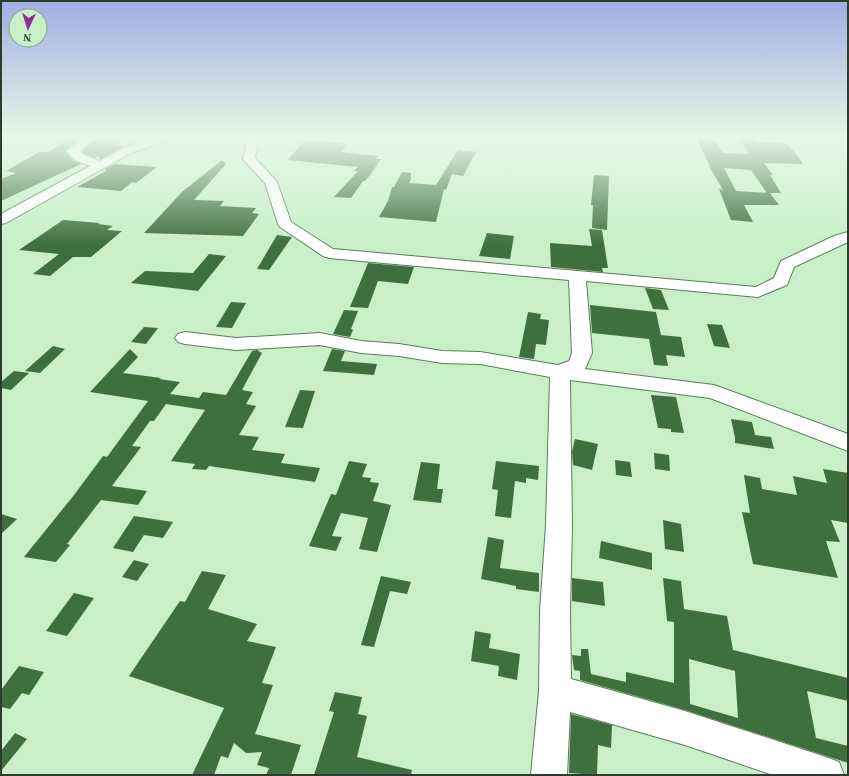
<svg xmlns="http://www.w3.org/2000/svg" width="849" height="776" font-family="Georgia,serif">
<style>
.building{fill:#3e6f3f;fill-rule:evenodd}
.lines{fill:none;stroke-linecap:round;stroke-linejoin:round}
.minor-casing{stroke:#5a7e5a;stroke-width:2}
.minor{fill:#fff;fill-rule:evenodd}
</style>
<rect width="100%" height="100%" fill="#c8efc7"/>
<!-- building -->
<g class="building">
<polygon points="73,137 82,137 66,150 66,152 73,161 81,164 1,201 1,179 16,173 6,171 39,152 48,152"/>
<polygon points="98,137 123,137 118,140 124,140 115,145 124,146 100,159 98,156 95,158 83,153 82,151"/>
<polygon points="739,137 753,138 756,142 784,143 789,146 797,155 803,164 764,163 773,175 770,175 781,193 767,193 751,170 724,168 736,191 770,193 779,205 744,205 753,222 731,220 719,189 723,190 709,166 710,166 696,138 710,139 712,142 716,142 723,153 749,154"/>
<polygon points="304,141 345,143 344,144 347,144 341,152 378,156 376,159 381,159 370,175 365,181 363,181 351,198 334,197 358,171 354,171 358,167 288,160"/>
<polygon points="458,150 476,152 463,176 452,174 446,190 444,189 436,222 379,217 388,201 392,187 394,187 402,172 411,173 411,179 409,183 436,185"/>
<polygon points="222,160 226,164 194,200 224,201 220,206 256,208 252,213 259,214 243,236 144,233 182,192"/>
<polygon points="115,164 157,167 136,183 132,182 121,191 77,187 106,171 105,169"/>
<polygon points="594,175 609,176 607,230 592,228 593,205 591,205"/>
<polygon points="63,220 100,223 98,224 113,226 107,230 122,231 91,257 73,257 50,276 33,274 59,254 19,250"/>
<polygon points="589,229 602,230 608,268 602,268 603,272 551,267 550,243 592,246"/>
<polygon points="487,233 514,236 510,259 479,256"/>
<polygon points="277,235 292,237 269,270 257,269"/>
<polygon points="209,254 226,256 198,291 131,283 145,271 193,273"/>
<polygon points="368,263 414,267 408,284 378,281 368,308 350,307"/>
<polygon points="645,288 661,290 669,310 653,309"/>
<polygon points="231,302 246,303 232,328 216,327"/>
<polygon points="590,305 656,312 661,335 681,337 685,357 666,355 668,366 654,365 649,339 592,333"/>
<polygon points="344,310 358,311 351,329 353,330 350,337 333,334"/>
<polygon points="528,312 541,314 540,319 549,320 546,345 536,344 534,359 519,357"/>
<polygon points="707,324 722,325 730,348 714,346"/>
<polygon points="144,327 158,328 146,344 131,342"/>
<polygon points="53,346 65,349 40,373 25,371"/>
<polygon points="130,349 138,357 123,373 161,378 159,379 180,382 170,394 199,398 203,392 226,395 252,351 257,350 262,353 242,390 253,392 246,404 256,406 239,435 259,437 252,450 285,454 281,463 320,468 315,482 209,466 206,470 192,469 195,464 171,461 205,410 166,404 154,421 150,421 132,446 141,447 112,486 147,491 138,505 101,500 67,544 70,545 56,562 24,557 74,495 103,456 107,457 148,401 90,392"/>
<polygon points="332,349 345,351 341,361 377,364 374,375 323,371"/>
<polygon points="14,371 29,373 11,390 1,388 1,382"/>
<polygon points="300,390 315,391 303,428 285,427"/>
<polygon points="651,395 676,397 684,433 671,432 671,429 658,428"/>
<polygon points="731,419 752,422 755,435 771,437 774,449 735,443 735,438"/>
<polygon points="575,439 598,444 592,470 573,465 572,451"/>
<polygon points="654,453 669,455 670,471 655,469"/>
<polygon points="615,460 630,462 632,477 616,475"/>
<polygon points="349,461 367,464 362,477 371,478 370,482 379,483 373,501 391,505 377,552 359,549 368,518 341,513 332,536 342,537 336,551 309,546 331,494 336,495"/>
<polygon points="496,461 539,466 538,480 526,478 526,483 515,481 511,518 495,516 498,490 492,489"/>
<polygon points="421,462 440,464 437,489 443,489 441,503 413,500"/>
<polygon points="823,469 848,473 848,523 831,520 840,542 826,541 838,578 753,564 742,512 750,513 744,475 760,478 762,489 797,495 793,476 827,483"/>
<polygon points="1,514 17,519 1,534"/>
<polygon points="134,516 173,522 163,538 144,535 133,552 113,548"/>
<polygon points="663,520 681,524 684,552 665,549"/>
<polygon points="488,537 504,540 500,568 539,573 539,592 516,589 516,586 481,579"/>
<polygon points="601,541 652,553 652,570 599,558"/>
<polygon points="134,560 149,564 137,581 122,577"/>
<polygon points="202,571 226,575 208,609 257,624 247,641 276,647 262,683 273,685 255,734 301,745 291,775 266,775 269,768 257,765 262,752 246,753 234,743 228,758 221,756 214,775 192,775 224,708 129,676 180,601 185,602"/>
<polygon points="381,576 411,582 407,594 390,591 374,647 361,645"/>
<polygon points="572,578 603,582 605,606 572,601"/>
<path d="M663 578 681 581 684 609 727 616 733 650 848 678V701L807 691 816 738 848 746V763L685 710 580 680V671L574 670 572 655 581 656V649H588L591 674 626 682V672L674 683V622L667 621ZM689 659 735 671 738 718 690 704Z"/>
<polygon points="74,593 94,598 67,636 46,631"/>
<polygon points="475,631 491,634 489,648 520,654 517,680 498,676 499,666 471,661"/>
<polygon points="19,666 44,672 29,695 22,693 10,709 1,707 1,690"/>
<polygon points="335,692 362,697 358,714 367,716 357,757 412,770 411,775 314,775 334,712 329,711"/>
<polygon points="571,714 612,725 611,748 598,745 597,775 569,773"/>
<polygon points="15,733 27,739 1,771 1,751"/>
</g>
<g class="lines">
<defs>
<g id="minor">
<path d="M84 137H96L80 151 82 154 99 161C120 150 147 134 172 137L170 139 131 153 6 223 1 224V214L90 166 74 160 67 151Z"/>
<polygon points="248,137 259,137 255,158 277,182 291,222 333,249 756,287 774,278 781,261 834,236 848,232 848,242 794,267 787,285 758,297 586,281 592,353 585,369 714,385 848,434 848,451 710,398 570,380 572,525 570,611 571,679 685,711 826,757 839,762 844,775 773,775 685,745 570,712 567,775 531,775 539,691 540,611 546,525 550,377 480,364 442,363 399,356 361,353 320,345 236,350 185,344 178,342 175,338 178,334 185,332 236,338 320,333 361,341 399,344 442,351 480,352 558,365 569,361 572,353 569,280 329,258 323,256 280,227 278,224 265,183 243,159"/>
</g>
</defs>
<!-- minor casing -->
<use href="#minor" class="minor-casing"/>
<!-- minor -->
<use href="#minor" class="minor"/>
</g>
<!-- sky -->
<linearGradient id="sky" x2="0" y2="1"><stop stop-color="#a0ade2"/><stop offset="0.56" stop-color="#e6f8e6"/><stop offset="1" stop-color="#e6f8e6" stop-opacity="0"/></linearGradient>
<rect width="849" height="245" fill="url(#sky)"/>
<!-- border -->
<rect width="849" height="776" fill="none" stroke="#2d3d2d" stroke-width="4"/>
<!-- north arrow -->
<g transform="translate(28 28) rotate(184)"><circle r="19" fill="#c8efc7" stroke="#8aa889"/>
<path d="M0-3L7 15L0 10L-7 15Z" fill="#8e2e96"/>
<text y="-6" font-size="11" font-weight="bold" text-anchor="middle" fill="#2d3d2d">N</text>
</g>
</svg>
